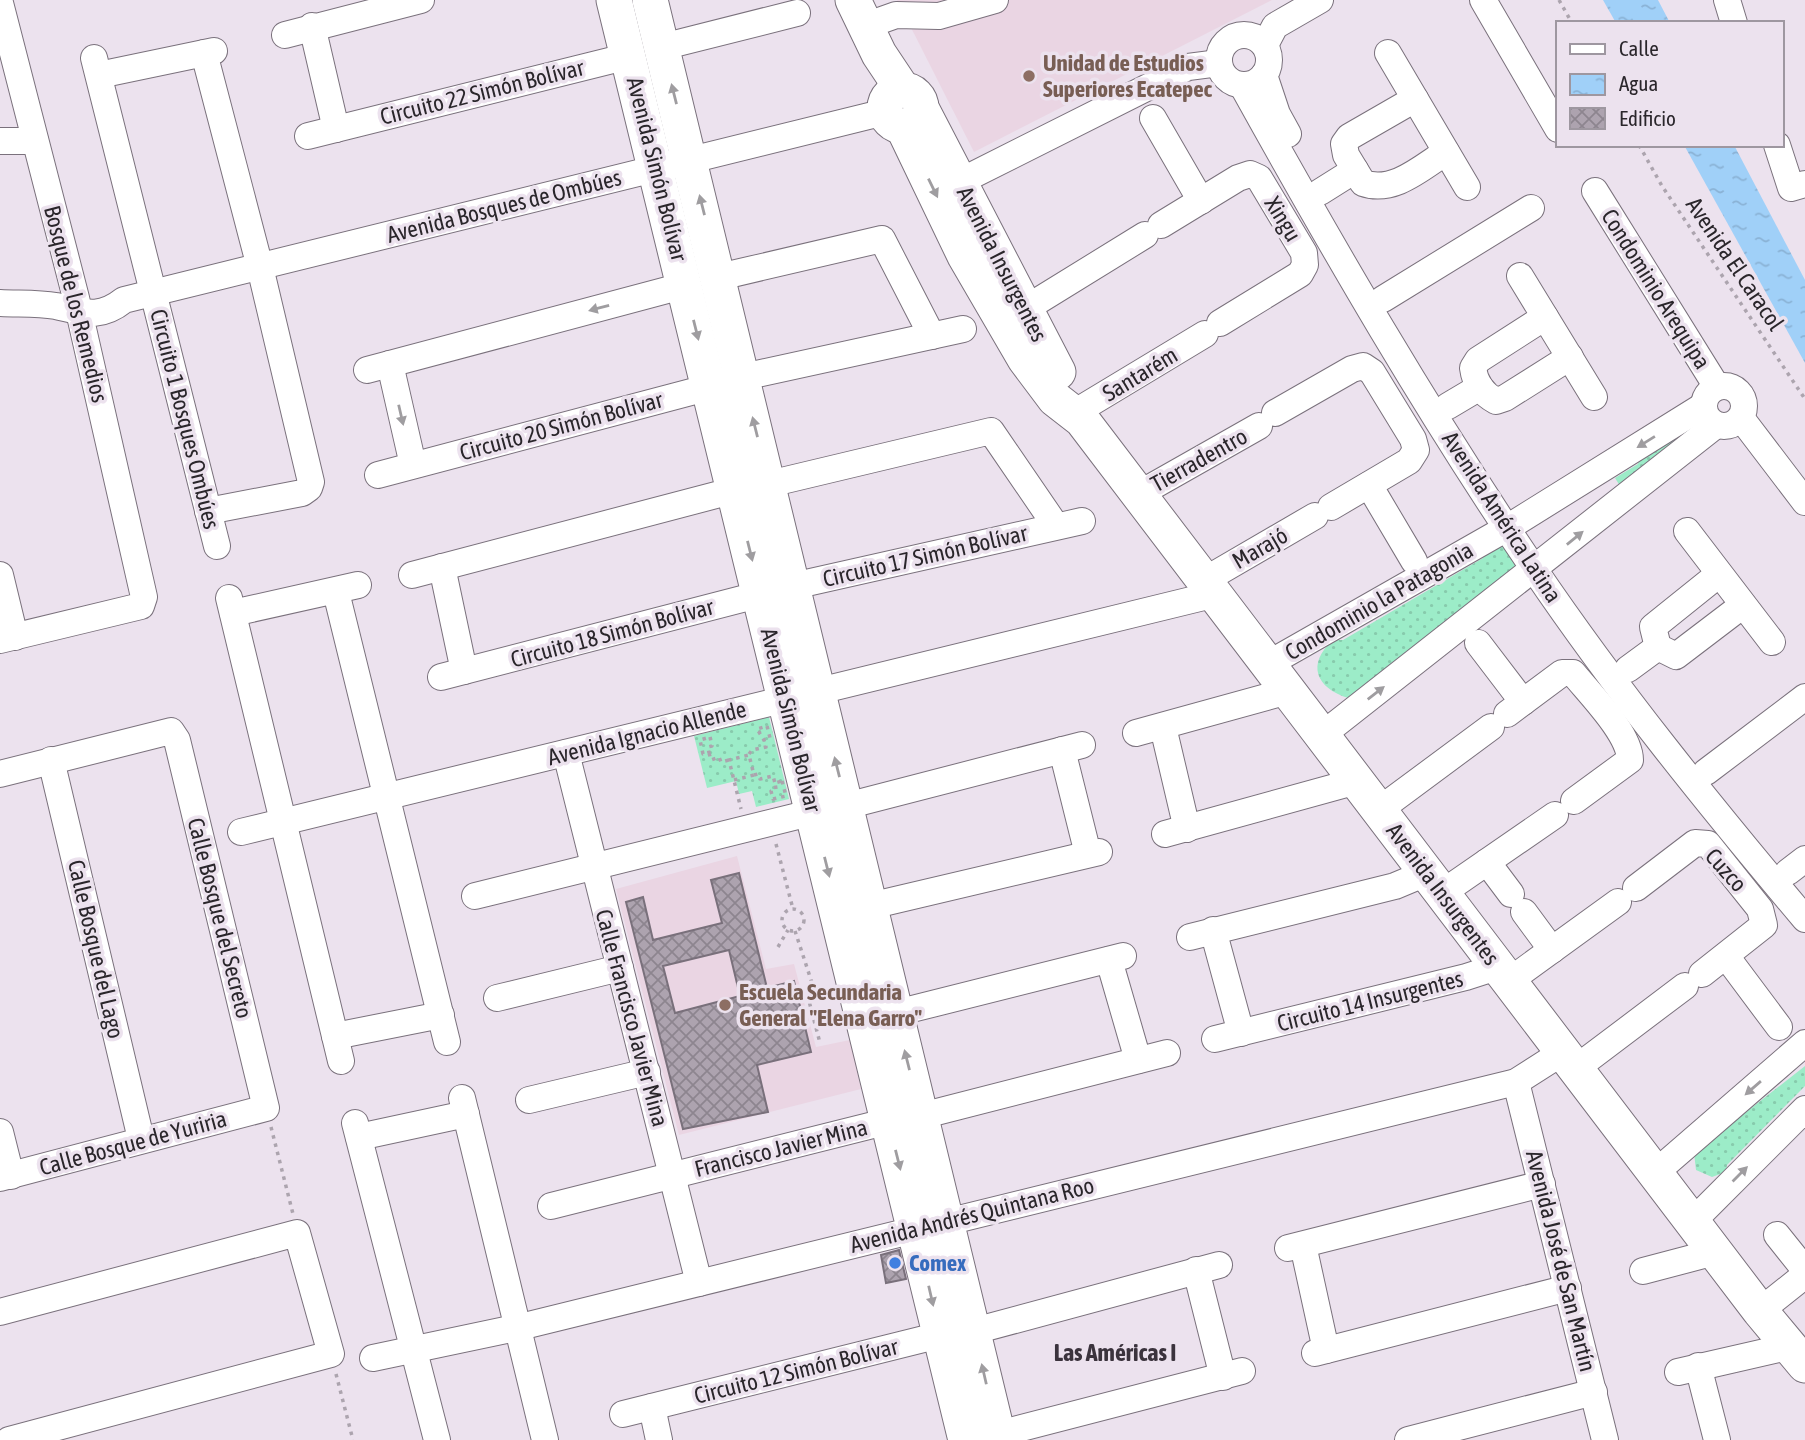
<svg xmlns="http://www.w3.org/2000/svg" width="1805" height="1440" font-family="'Asap Condensed',sans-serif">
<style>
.education{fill:#ead5e3}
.grass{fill:url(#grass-dots)}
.water{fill:url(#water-ripples)}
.building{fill:url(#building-cross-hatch);stroke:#79707b;stroke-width:2;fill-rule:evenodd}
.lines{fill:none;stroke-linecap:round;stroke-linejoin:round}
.minor-casing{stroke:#7a717c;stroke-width:28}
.major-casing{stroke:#7a717c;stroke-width:37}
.path{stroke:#aca4ae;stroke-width:3.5;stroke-dasharray:3.5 5;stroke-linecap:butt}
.minor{stroke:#fff;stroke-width:26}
.major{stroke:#fff;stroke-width:35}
.oneway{fill:#9f9da0}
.education-dot{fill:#8d6e63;stroke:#ece2ee;stroke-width:2.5}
.shop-dot{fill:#3f7fe0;stroke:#ece2ee;stroke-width:2.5}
.labels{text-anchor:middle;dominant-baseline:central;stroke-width:7;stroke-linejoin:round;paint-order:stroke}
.education-label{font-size:23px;font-weight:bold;fill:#785e54;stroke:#ece2ee;text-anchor:start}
.street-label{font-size:23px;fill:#2a262b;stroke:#ece2ee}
.shop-label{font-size:23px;font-weight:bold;fill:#366cbe;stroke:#ece2ee;text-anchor:start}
.neighbourhood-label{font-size:24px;font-weight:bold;fill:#3b333d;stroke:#ece2ee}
</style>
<defs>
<pattern id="grass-dots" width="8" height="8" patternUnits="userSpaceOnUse" patternTransform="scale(1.75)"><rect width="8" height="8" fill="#9cecc8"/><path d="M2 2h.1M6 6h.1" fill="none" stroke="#87caac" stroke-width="1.8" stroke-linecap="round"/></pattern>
<pattern id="water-ripples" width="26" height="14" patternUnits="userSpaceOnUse" patternTransform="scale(1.75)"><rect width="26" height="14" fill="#a0d0f8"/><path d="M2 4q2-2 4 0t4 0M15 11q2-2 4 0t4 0" fill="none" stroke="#8ab2d5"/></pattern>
<pattern id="building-cross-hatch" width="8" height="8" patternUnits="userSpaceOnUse" patternTransform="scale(1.75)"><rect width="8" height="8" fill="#ada3af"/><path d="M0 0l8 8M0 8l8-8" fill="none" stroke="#8d858f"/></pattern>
</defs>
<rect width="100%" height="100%" fill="#ece2ee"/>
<!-- education -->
<g class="education">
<polygon points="897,0 1272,0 974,152"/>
<polygon points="737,856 766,969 794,964 816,1047 850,1040 861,1089 679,1135 616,889"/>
</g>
<!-- grass -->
<g class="grass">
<polygon points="1695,426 1620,486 1615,478 1638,464 1641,455"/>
<path d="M1504 545 1513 550 1517 571 1348 698C1316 688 1306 664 1333 640H1343L1483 558 1487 546Z"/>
<polygon points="769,717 789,799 756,807 752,791 739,794 736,781 707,788 694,736"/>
<polygon points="1805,1066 1805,1086 1727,1165 1726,1172 1712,1177 1696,1170 1694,1153"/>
</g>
<!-- water -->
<g class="water">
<polygon points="1603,0 1658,0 1670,23 1616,23"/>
<polygon points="1684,145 1734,145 1805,280 1805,363"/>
</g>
<!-- building -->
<g class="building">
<path d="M739 873 767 988 794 981 811 1052 757 1065 768 1112 683 1129 626 902 643 897 653 940 722 923 711 880ZM729 950 740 996 675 1013 663 966Z"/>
<polygon points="899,1250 906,1279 886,1283 881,1255"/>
</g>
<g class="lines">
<defs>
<g id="minor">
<polyline points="1483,0 1558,129"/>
<polyline points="1727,0 1734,23"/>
<polyline points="0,3 76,298 144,597 141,606 0,640"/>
<polyline points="312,26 336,129"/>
<polyline points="865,26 896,15 939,16 995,0"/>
<circle cx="1244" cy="60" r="25"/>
<polyline points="285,35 421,0"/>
<polyline points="1265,45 1275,26 1320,0"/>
<polyline points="662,47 797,13"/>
<polyline points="204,53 260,267 311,482 309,488 302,493 208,511"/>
<polyline points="1388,53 1467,187"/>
<polyline points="94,58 217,546"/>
<polyline points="99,75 214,51"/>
<polyline points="1264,75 1277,114 1288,134"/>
<path d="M1242 85C1333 249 1428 413 1534 569 1616 690 1710 806 1805 919"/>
<path d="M1415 99 1349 137 1344 144 1346 155 1363 183C1393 194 1421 168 1446 152"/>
<polyline points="1153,118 1201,201"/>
<polyline points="308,136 629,56"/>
<polyline points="0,141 35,141"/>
<polyline points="1777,145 1791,188 1805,184"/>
<polyline points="959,182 1188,67 1219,63"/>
<polyline points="1595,191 1717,387"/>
<polyline points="1320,192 1355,170"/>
<polyline points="1161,225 1238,178 1250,174 1259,178 1304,253 1305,265 1300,274 1220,323"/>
<polyline points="1520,276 1594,397"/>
<polyline points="719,277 882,239 932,336"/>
<polyline points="1383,299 1531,208"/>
<path d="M0 303C18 304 38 303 56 306 83 312 99 320 124 300L885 112"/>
<polyline points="1025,309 1145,235"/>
<path d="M1545 317 1478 360 1473 368C1475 383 1483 394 1496 401L1505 398 1570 357"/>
<polyline points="390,364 413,465"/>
<polyline points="367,370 686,285"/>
<polyline points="743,377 963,329"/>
<circle cx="1724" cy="406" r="20"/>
<polyline points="1448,406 1480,387"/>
<polyline points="1074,413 1205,334"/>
<polyline points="1275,413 1352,369 1363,366 1372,372 1413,439 1416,450 1409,461 1331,507"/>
<polyline points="1741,418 1805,502"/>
<polyline points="378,475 710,387"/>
<polyline points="769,484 991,431 1056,526"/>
<polyline points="1369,485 1414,561"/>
<polyline points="1139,494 1259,426"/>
<polyline points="1687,531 1772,642"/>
<polyline points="442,567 464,671"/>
<polyline points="1719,574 1653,627 1658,647 1676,656 1743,605"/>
<polyline points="0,575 15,637"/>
<polyline points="412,575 735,490"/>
<polyline points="1205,580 1315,516"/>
<polyline points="793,586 1082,521"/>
<polyline points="336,592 447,1042"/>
<polyline points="229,598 341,1061"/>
<polyline points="233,613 358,585"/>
<polyline points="1478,643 1523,702"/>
<polyline points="1268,664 1507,528 1703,406"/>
<polyline points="1628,669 1658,647"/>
<polyline points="441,677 761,594"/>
<path d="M1507 714 1562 673H1573C1590 694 1630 734 1630 760L1574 801"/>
<polyline points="1163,727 1187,829"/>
<polyline points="1136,733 1288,691"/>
<polyline points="1322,735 1716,425"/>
<polyline points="1062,750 1088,854"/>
<polyline points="566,753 699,1283"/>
<polyline points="51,760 141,1139"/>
<polyline points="1706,772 1805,697"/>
<polyline points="0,774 171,731 177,740 266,1108 0,1178"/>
<polyline points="846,806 1082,745"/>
<polyline points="1379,810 1491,727"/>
<polyline points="241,832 1216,594"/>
<polyline points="1165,834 1357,781"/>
<polyline points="1487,862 1511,894"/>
<polyline points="1788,872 1805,859"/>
<polyline points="1636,888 1695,843 1708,844 1760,909 1764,925 1702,974"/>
<polyline points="1442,893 1555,815"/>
<polyline points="475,896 814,812"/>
<polyline points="870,906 1099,852"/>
<polyline points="1524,912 1552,950"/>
<polyline points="1213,930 1241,1033"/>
<polyline points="1190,937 1395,886 1426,873"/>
<polyline points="1726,956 1779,1027"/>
<polyline points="1109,960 1138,1060"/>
<polyline points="1509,981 1618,902"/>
<polyline points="497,998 620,968"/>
<polyline points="896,1013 1123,956"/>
<polyline points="335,1036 441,1015"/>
<polyline points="1215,1039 1466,977 1497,967"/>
<polyline points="1575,1069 1685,986"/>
<polyline points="1516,1082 1605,1440"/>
<polyline points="462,1098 545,1440"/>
<polyline points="529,1100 647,1072"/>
<polyline points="921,1116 1167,1053"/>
<polyline points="355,1123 437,1440"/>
<polyline points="0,1132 11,1176"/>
<polyline points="359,1137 466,1114"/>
<polyline points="1655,1173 1805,1043"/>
<polyline points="551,1206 889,1121"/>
<polyline points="1692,1222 1805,1109"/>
<polyline points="1777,1235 1805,1270"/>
<polyline points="1303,1245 1326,1350"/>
<polyline points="1288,1248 1542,1184"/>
<polyline points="1196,1270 1223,1377"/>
<polyline points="1643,1271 1715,1252"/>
<polyline points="1760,1311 1805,1275"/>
<polyline points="0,1312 297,1233 331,1354 9,1440"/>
<polyline points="974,1331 1219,1265"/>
<polyline points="1315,1353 1568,1288"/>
<polyline points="373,1358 520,1327 1516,1082 1563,1052"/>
<polyline points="1698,1366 1717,1440"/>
<polyline points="1678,1372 1787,1347"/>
<polyline points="652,1407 659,1440"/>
<polyline points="623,1414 940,1335"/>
<polyline points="998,1434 1242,1371"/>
<polyline points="1408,1440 1594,1392"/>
</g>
<g id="major">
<polyline points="614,0 966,1440"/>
<polyline points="650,0 999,1440"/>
<polyline points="853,0 879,54 903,90"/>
<circle cx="903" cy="108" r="18"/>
<polyline points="921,108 1058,372"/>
<polyline points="903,127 965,256 1025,359 1055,399 1082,420 1760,1311 1805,1365"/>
</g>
</defs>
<!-- minor casing -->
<use href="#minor" class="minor-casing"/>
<!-- major casing -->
<use href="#major" class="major-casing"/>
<!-- path -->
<g class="path">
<polyline points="1559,0 1572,23"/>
<polyline points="1639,145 1662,186 1805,399"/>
<polygon points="767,726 770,738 764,740 757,729"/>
<polygon points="710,737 712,746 708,747 709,753 703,754 700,740"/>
<polyline points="709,753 711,760 719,757 721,762 729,760"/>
<polyline points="749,754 752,750 766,747 764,740"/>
<polyline points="754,775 758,774 760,779 773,776 775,783"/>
<polyline points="734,780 754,775 749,755 729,760 741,809"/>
<polygon points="782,781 786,796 773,799 771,791 776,789 775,783"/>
<polyline points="776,844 793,909"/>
<circle cx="793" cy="920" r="11"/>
<polyline points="795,931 814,989 809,1001 820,1043"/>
<polyline points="778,947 788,930"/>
<polyline points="271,1127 293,1214"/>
<polyline points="336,1374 353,1440"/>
</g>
<!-- minor -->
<use href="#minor" class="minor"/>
<!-- major -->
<use href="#major" class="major"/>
</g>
<!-- one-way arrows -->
<defs><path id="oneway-solid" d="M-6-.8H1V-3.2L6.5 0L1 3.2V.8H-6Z" transform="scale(1.75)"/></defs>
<g class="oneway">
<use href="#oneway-solid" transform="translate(674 94) rotate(-104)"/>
<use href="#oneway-solid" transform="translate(933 188) rotate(64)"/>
<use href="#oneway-solid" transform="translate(702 205) rotate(-104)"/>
<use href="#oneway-solid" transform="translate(599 308) rotate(165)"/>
<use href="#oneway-solid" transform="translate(696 330) rotate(76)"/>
<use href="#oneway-solid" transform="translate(401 415) rotate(77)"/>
<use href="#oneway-solid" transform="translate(755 427) rotate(-104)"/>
<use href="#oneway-solid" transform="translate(1646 442) rotate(148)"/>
<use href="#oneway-solid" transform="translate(1575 538) rotate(-39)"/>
<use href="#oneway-solid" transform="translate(750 551) rotate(76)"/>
<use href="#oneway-solid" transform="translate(1376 693) rotate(-38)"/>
<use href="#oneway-solid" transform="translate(837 767) rotate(-104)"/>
<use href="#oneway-solid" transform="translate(827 867) rotate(76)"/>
<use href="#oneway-solid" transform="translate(907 1060) rotate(-104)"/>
<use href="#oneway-solid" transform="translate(1753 1088) rotate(139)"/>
<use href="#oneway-solid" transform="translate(898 1160) rotate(76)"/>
<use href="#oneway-solid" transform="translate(1740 1174) rotate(-45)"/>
<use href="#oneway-solid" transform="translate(931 1296) rotate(77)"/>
<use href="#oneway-solid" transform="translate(984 1374) rotate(-103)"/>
</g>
<!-- markers -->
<g class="education-dot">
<circle cx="1029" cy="76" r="7"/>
<circle cx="725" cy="1005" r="7"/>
</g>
<circle class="shop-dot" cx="895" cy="1263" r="7"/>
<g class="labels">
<!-- education labels -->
<g class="education-label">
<text x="1043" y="63">Unidad de Estudios<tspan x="1043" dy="26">Superiores Ecatepec</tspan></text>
<text x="739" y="992">Escuela Secundaria<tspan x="739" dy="26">General "Elena Garro"</tspan></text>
</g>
<!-- street labels -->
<g class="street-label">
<text transform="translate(482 92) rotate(-14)">Circuito 22 Simón Bolívar</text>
<text transform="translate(657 169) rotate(76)">Avenida Simón Bolívar</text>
<text transform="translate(504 206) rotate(-14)">Avenida Bosques de Ombúes</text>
<text transform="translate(1283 219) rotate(59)">Xingu</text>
<text transform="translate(1002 264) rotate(63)">Avenida Insurgentes</text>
<text transform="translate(1735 264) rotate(56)">Avenida El Caracol</text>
<text transform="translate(1656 289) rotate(58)">Condominio Arequipa</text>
<text transform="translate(76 304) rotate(76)">Bosque de los Remedios</text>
<text transform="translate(1140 374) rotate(-31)">Santarém</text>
<text transform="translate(185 419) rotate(76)">Circuito 1 Bosques Ombúes</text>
<text transform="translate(561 426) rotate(-15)">Circuito 20 Simón Bolívar</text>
<text transform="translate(1199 460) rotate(-29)">Tierradentro</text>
<text transform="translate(1502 517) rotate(57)">Avenida América Latina</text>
<text transform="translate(1260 548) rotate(-30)">Marajó</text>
<text transform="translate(925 556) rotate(-13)">Circuito 17 Simón Bolívar</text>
<text transform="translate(1379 601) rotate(-30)">Condominio la Patagonia</text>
<text transform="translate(612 633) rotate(-15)">Circuito 18 Simón Bolívar</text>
<text transform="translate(791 720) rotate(76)">Avenida Simón Bolívar</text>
<text transform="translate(647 733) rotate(-14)">Avenida Ignacio Allende</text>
<text transform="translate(1726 870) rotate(48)">Cuzco</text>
<text transform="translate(1443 894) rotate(53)">Avenida Insurgentes</text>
<text transform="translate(220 918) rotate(76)">Calle Bosque del Secreto</text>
<text transform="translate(96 949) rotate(77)">Calle Bosque del Lago</text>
<text transform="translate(1370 1001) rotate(-14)">Circuito 14 Insurgentes</text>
<text transform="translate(632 1018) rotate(75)">Calle Francisco Javier Mina</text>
<text transform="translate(133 1143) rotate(-15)">Calle Bosque de Yuriria</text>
<text transform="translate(781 1148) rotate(-14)">Francisco Javier Mina</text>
<text transform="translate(972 1215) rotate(-14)">Avenida Andrés Quintana Roo</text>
<text transform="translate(1561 1261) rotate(76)">Avenida José de San Martín</text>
<text transform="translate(796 1371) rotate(-14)">Circuito 12 Simón Bolívar</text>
</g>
<!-- shop labels -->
<g class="shop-label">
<text x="909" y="1263">Comex</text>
</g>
<!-- neighbourhood labels -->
<g class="neighbourhood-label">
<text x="1115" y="1352">Las Américas I</text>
</g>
</g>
<!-- legend -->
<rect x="1556" y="21" width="228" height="126" fill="#ece2ee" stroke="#9e97a0" stroke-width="2"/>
<rect x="1570" y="44" width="35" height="10" fill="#ffffff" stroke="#9e97a0" stroke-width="2"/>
<text x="1619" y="56" font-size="21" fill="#2a262b">Calle</text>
<rect x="1570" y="74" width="35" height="21" fill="url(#water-ripples)" stroke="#9e97a0" stroke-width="2"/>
<text x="1619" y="91" font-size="21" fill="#2a262b">Agua</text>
<rect x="1570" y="108" width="35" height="21" fill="url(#building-cross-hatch)" stroke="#9e97a0" stroke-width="2"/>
<text x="1619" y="126" font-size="21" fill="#2a262b">Edificio</text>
</svg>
